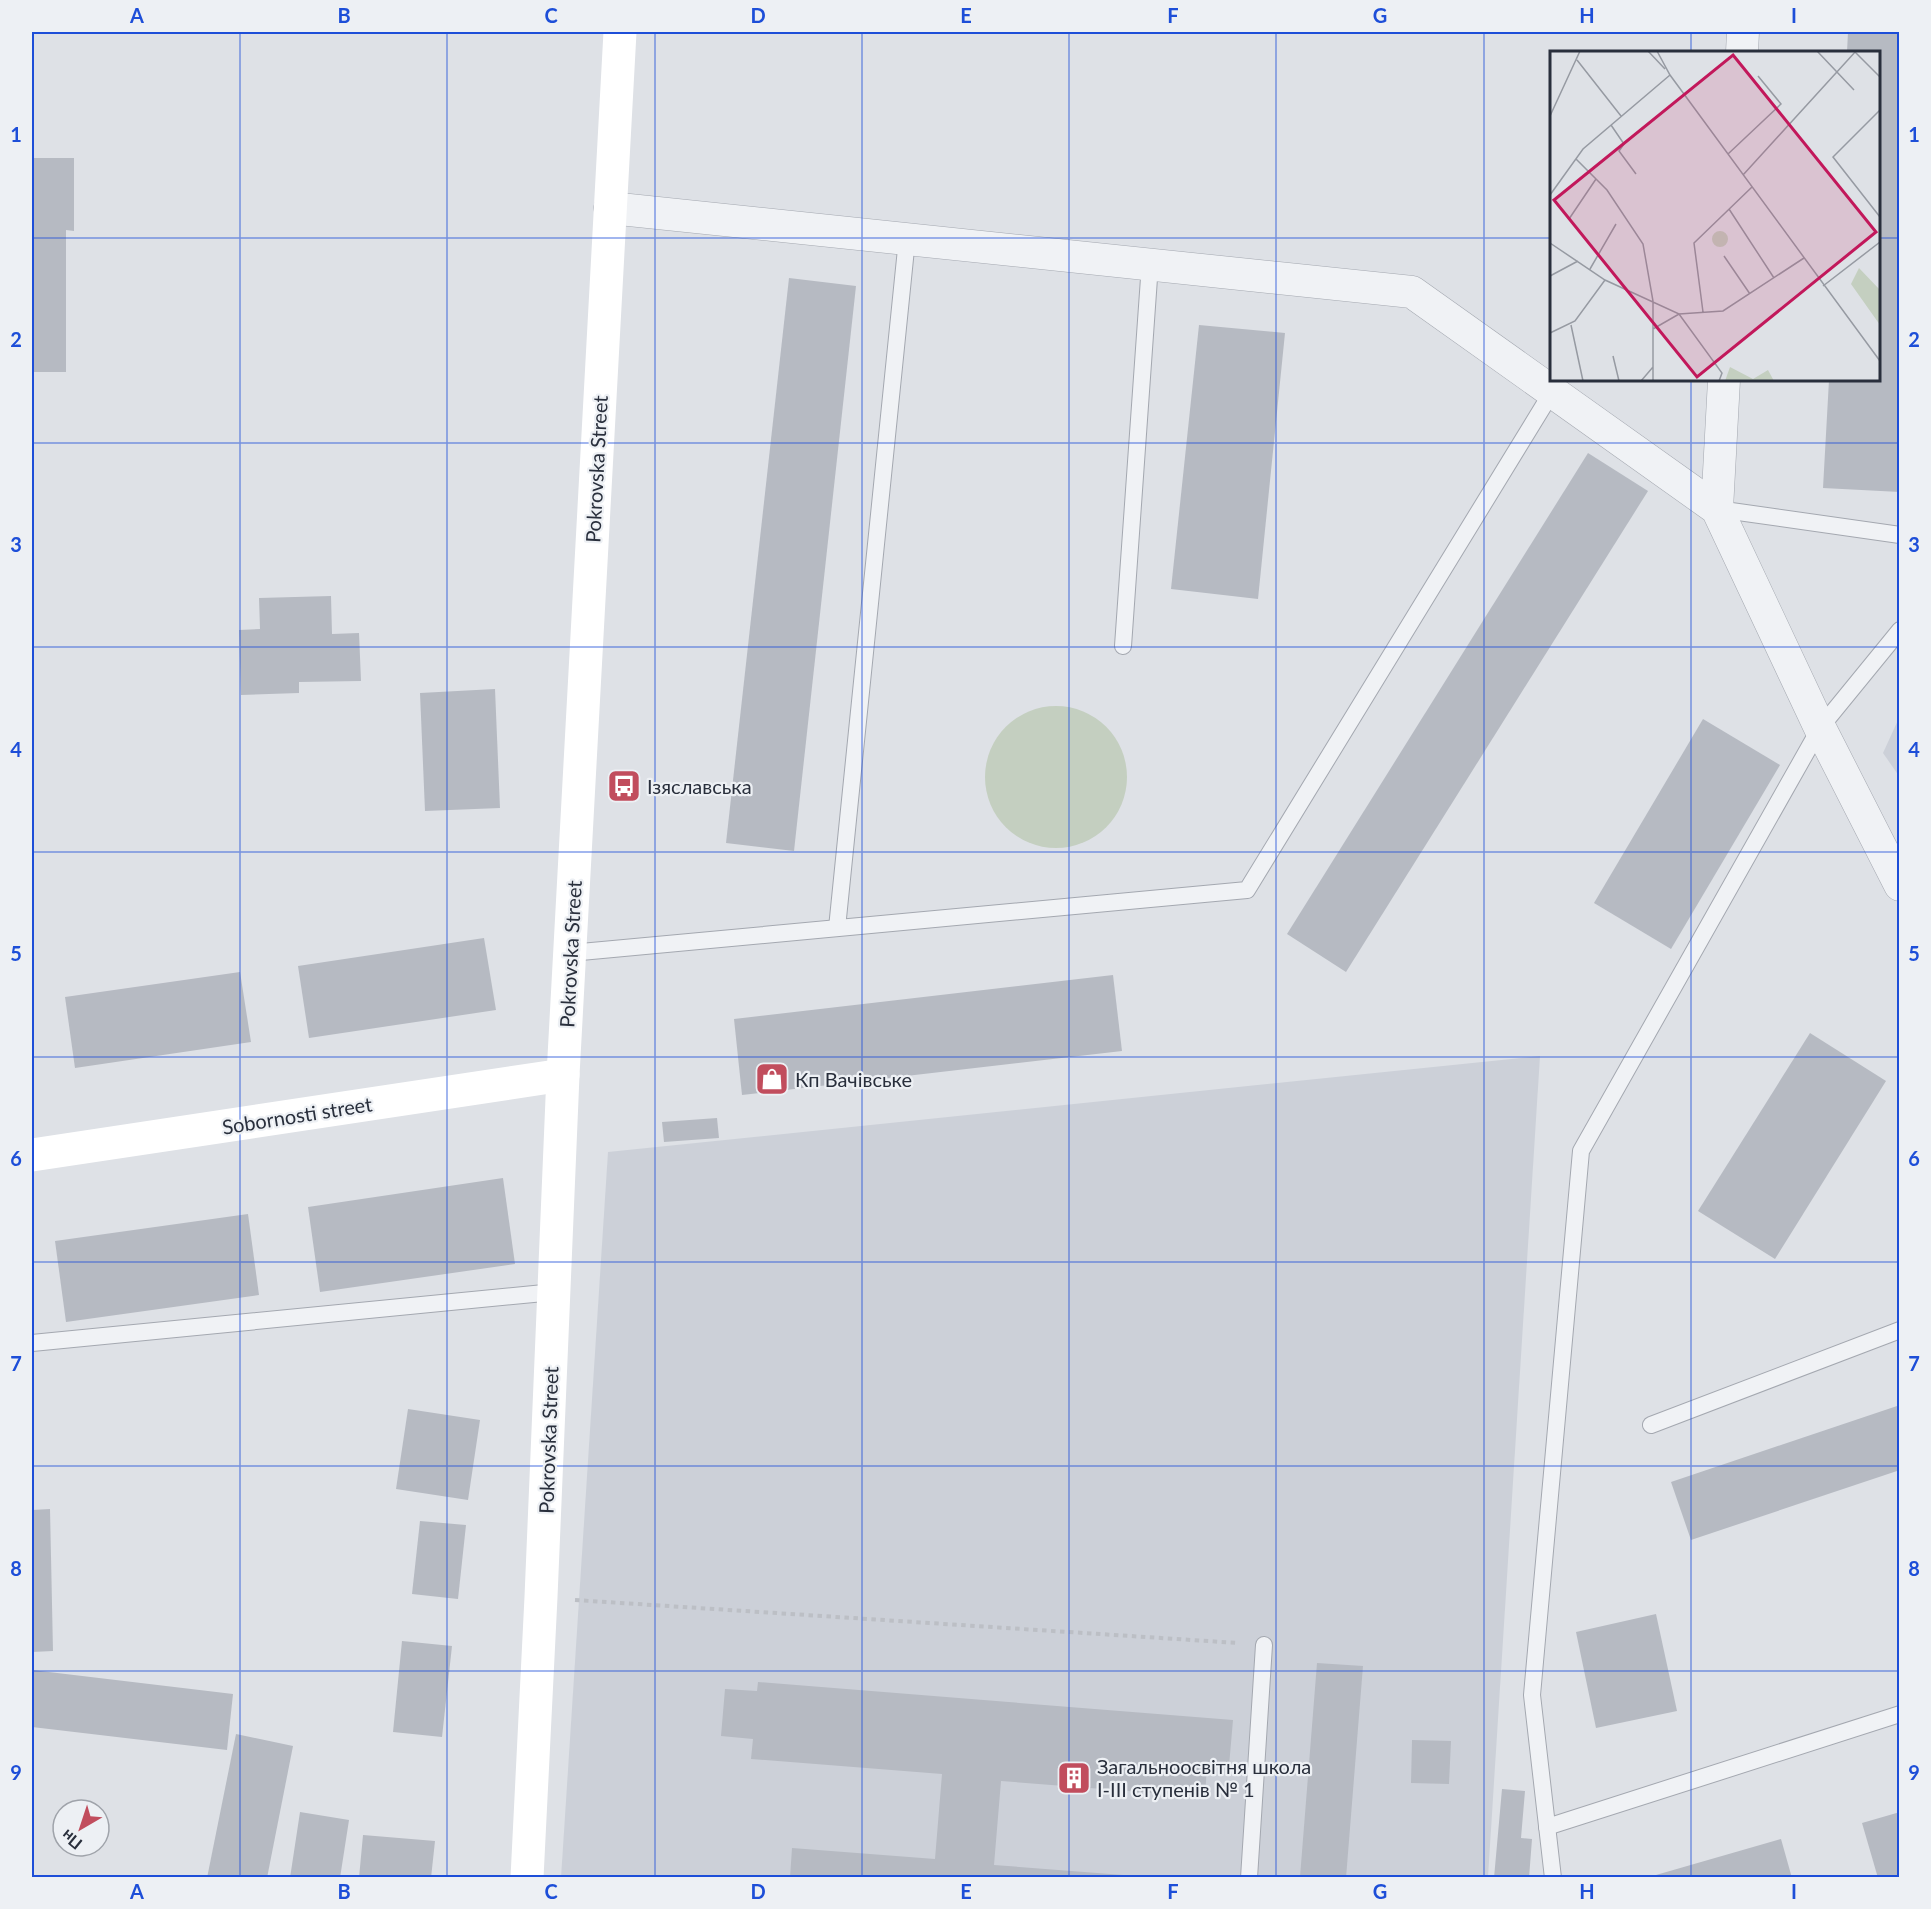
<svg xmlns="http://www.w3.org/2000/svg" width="1931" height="1909" font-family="Lato,sans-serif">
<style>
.built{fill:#ccd0d8}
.green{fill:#c4cfc0}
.building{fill:#b6bac2}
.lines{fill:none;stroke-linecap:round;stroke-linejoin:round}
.lane-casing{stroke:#a4a8b0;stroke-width:18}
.street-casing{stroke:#a4a8b0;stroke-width:33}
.path{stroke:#bcbfc5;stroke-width:4;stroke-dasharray:4.5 4.5;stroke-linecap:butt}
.lane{stroke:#f0f2f5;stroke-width:16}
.street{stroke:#f0f2f5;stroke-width:32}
.secondary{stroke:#fff;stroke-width:33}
.grid{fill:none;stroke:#1d4ed8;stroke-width:1.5;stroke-opacity:0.55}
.labels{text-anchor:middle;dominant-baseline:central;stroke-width:4.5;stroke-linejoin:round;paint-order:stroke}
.street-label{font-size:20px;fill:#292f3c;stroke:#edf0f4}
.poi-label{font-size:20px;fill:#292f3c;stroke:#edf0f4;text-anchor:start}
.inset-road{fill:none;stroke:#969aa2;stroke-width:1.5}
.view{fill:#c2185b;fill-opacity:0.15;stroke:#c2185b;stroke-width:3}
.inset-edge{fill:none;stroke:#292f3c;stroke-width:3}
.neatline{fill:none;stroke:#1d4ed8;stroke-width:2}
.grid-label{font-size:20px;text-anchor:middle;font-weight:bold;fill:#1d4ed8}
</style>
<rect width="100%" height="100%" fill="#dee1e6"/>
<!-- built -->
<g class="built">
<polygon points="1899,718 1899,776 1883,753"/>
<polygon points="1540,1056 1488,1877 561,1878 608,1152"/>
</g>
<!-- green -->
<circle class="green" cx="1056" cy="777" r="71"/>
<!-- building -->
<g class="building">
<polygon points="1848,32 1900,32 1900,492 1823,488 1829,380 1878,380 1878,52 1847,52"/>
<polygon points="32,158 74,158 74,231 66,230 66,372 32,372"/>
<polygon points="789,278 856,286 794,851 726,843"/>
<polygon points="1199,325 1285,333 1258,599 1171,589"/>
<polygon points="1588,453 1648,491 1346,972 1287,934"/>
<polygon points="331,596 332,634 359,633 361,681 299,682 299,693 241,695 239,630 260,629 259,598"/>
<polygon points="495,689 500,808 425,811 420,693"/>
<polygon points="1703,719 1780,765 1671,949 1594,903"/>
<polygon points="484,938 496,1010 309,1038 298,966"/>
<polygon points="240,972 251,1042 75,1068 65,997"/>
<polygon points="1113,975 1122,1051 742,1095 734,1019"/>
<polygon points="1810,1033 1886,1081 1775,1259 1698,1211"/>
<polygon points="717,1118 719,1138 664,1142 662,1122"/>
<polygon points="503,1178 515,1264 320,1292 308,1207"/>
<polygon points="248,1214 259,1295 66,1322 55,1241"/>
<polygon points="1900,1405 1900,1470 1691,1540 1671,1482"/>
<polygon points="408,1409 480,1420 468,1500 396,1489"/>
<polygon points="50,1509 53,1651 32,1652 32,1510"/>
<polygon points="420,1521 466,1525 458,1599 412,1594"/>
<polygon points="1656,1614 1677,1711 1596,1728 1576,1632"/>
<polygon points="402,1641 452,1646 442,1737 393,1732"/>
<polygon points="1317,1663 1363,1666 1346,1878 1300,1877"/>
<polygon points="32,1670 233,1694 227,1750 32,1727"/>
<polygon points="758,1682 1233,1720 1229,1766 1207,1765 1205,1797 1001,1781 994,1865 1136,1876 1136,1878 790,1878 792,1848 935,1859 942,1774 751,1759 753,1739 721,1736 725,1689 757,1691"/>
<polygon points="236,1734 293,1746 267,1878 207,1878"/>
<polygon points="1412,1740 1451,1741 1449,1784 1411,1783"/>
<polygon points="1502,1789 1525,1791 1521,1838 1532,1839 1529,1878 1494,1878"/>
<polygon points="300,1812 349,1820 340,1878 290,1878"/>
<polygon points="1900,1812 1900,1878 1878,1878 1862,1823"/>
<polygon points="363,1835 435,1841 431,1878 359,1878"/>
<polygon points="1781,1839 1792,1878 1649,1878 1649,1877"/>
</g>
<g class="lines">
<defs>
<g id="lane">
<polyline points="1717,509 1900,535"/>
<polyline points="1123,646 1150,264"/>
<polyline points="837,928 907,239"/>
<polyline points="570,953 1247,890 1552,392"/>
<polyline points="32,1343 554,1292"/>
<polyline points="1651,1425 1900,1330"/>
<polyline points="1547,1827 1900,1714"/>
<polyline points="1249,1878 1264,1645"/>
<polyline points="1553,1878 1532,1695 1581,1151 1820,728 1900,630"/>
</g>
<g id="street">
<polyline points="1742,52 1743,32"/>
<polyline points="610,208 1412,292 1717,509 1820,728 1900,885"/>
<polyline points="1717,509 1724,380"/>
</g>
</defs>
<!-- lane casing -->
<use href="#lane" class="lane-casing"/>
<!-- street casing -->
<use href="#street" class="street-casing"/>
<!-- path -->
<polyline class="path" points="575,1600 1238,1643"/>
<!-- lane -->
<use href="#lane" class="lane"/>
<!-- street -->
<use href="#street" class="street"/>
<!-- secondary -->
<g class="secondary">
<polyline points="32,1155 563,1075"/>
<polyline points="527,1878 541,1597 563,1075 620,32"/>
</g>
</g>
<!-- grid -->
<path class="grid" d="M240 32V1878M447 32V1878M655 32V1878M862 32V1878M1069 32V1878M1276 32V1878M1484 32V1878M1691 32V52M32 238H1552M1878 238H1900M1691 380V1878M32 443H1900M32 647H1900M32 852H1900M32 1057H1900M32 1262H1900M32 1466H1900M32 1671H1900"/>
<!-- icons -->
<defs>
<symbol id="bus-square" viewBox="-11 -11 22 22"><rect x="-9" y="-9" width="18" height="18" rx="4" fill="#c14d5d" stroke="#edf0f4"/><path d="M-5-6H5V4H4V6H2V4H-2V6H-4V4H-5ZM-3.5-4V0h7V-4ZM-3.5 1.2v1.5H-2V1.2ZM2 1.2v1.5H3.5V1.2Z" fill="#fff"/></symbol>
<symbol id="shop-square" viewBox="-11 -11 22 22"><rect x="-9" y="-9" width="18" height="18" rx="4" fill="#c14d5d" stroke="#edf0f4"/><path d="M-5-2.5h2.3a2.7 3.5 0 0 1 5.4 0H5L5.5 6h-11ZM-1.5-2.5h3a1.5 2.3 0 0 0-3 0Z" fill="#fff"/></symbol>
<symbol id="building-square" viewBox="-11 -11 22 22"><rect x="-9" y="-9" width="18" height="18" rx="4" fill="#c14d5d" stroke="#edf0f4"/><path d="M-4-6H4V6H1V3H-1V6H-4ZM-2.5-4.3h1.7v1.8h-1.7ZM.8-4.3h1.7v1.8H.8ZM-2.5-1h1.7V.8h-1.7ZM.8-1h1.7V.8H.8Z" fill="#fff"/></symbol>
</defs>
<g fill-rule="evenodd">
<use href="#bus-square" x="605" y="767" width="38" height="38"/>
<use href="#shop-square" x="753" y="1060" width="38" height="38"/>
<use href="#building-square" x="1055" y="1759" width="38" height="38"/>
</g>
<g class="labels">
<!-- street labels -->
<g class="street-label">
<text transform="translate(596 469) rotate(-87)">Pokrovska Street</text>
<text transform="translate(570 954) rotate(-87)">Pokrovska Street</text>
<text transform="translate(297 1115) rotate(-9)">Sobornosti street</text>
<text transform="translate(548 1440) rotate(-88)">Pokrovska Street</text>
</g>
<!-- poi labels -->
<g class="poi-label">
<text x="647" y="786">Ізяславська</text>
<text x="795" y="1079">Кп Вачівське</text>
<text x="1097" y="1766">Загальноосвітня школа<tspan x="1097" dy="23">І-ІІІ ступенів № 1</tspan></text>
</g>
</g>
<!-- overview -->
<g transform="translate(1550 51)">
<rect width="330" height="330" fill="#dee1e6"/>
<path d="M162 188a8 8 0 1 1 16 0a8 8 0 1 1-16 0ZM309 217 330 239V274L301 233ZM180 316 203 328 218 319 224 330H175Z" fill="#c4cfc0"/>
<path class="inset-road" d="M98 0 115 18M107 0 120 24 330 310M267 0 304 39M304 0 330 26M27 9 71 65M330 59 283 106 330 166M0 65 30 0M61 74 74 93 69 100 86 123M178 103 231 53 208 25M26 108 57 139 93 193 103 250V330M193 124 306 0M0 144 33 98 120 24M179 158 224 227M19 168 46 128M0 192 55 229 129 263 173 260 254 207M174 205 200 243M40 218 66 173M0 225 28 210M273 235 330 191M153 261 144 192 202 136M21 274 33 330M103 278 129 263 172 322 169 330M0 282 25 270 55 229M63 305 69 330M91 330 103 316"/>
<path class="view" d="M183 4 326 181 147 326 4 149Z"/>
<rect width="330" height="330" class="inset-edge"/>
</g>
<!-- border -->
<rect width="1931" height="1909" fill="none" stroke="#edf0f4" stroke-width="66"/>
<!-- north arrow -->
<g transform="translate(81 1828) rotate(219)"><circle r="28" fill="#edf0f4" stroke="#9fa3aa" stroke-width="1.5"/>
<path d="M0-4.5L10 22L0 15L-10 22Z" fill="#c14d5d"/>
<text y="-9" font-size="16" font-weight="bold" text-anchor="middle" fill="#292f3c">Пн</text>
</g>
<rect x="33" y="33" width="1865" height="1843" class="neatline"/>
<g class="grid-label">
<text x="137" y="23">A</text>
<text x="344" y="23">B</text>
<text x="551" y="23">C</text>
<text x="758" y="23">D</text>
<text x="966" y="23">E</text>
<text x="1173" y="23">F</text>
<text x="1380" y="23">G</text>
<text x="1587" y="23">H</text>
<text x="1794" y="23">I</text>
<text x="16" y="142">1</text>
<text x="1914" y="142">1</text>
<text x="16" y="347">2</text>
<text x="1914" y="347">2</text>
<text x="16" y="552">3</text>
<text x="1914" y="552">3</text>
<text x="16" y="757">4</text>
<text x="1914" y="757">4</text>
<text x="16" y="961">5</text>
<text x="1914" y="961">5</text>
<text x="16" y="1166">6</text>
<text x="1914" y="1166">6</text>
<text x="16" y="1371">7</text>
<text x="1914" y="1371">7</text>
<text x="16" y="1576">8</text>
<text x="1914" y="1576">8</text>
<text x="16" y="1780">9</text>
<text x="1914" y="1780">9</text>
<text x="137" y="1899">A</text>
<text x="344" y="1899">B</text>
<text x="551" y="1899">C</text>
<text x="758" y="1899">D</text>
<text x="966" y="1899">E</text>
<text x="1173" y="1899">F</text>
<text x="1380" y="1899">G</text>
<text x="1587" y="1899">H</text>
<text x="1794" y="1899">I</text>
</g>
</svg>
